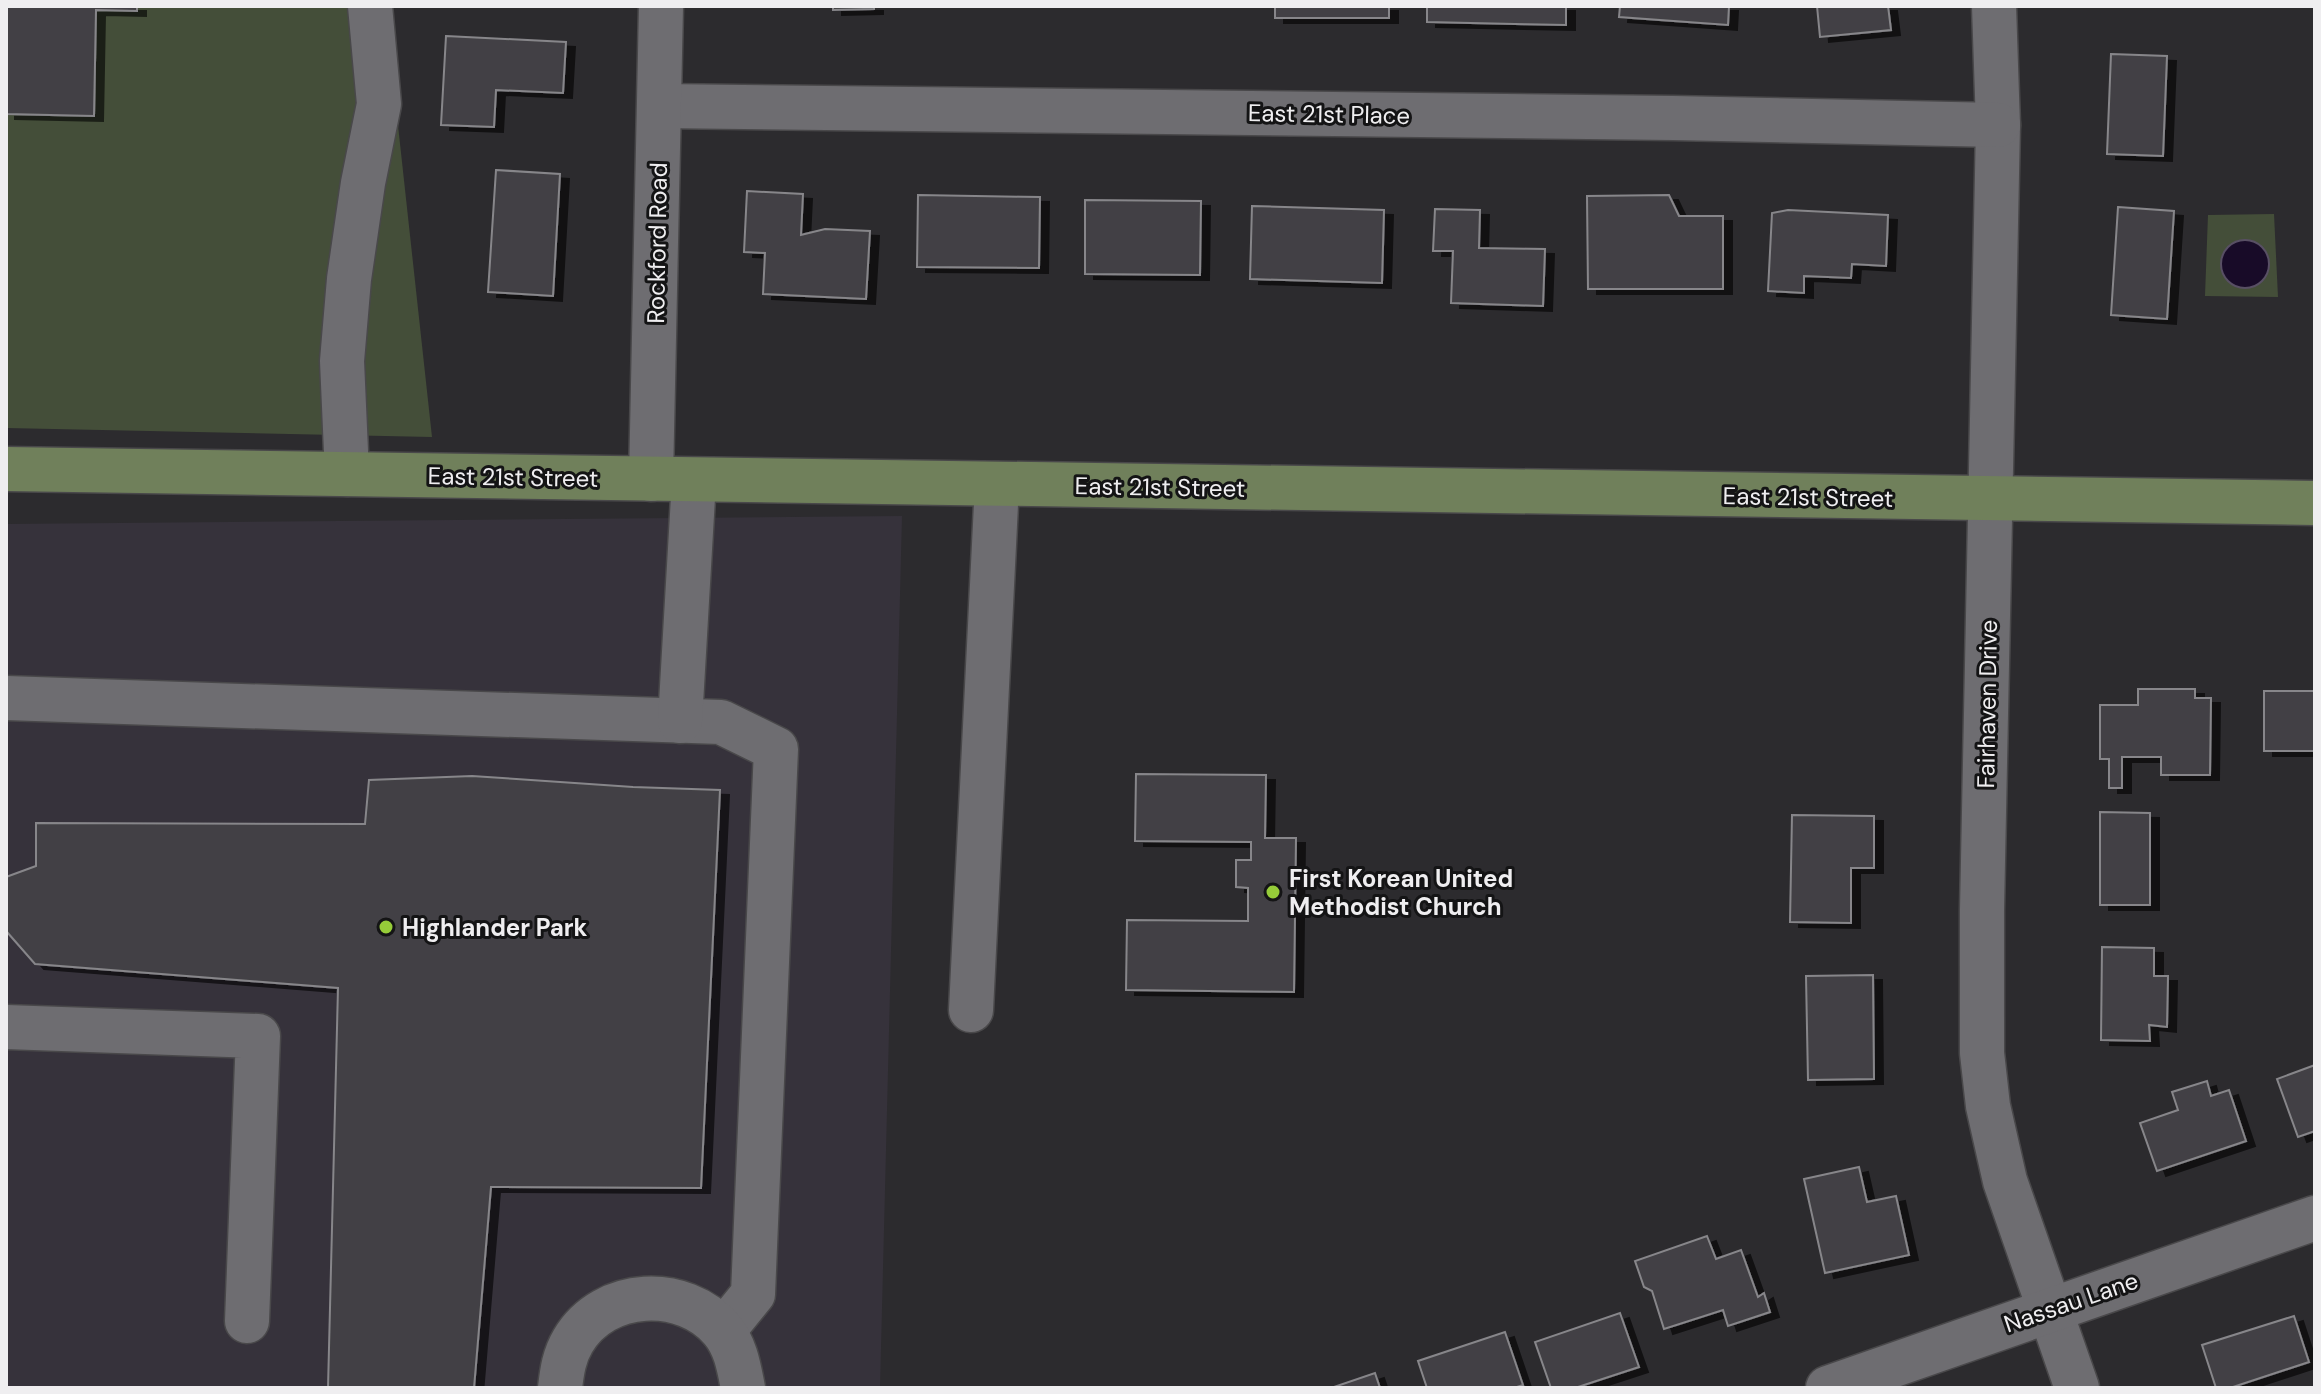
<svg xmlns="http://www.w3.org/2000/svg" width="2321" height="1394" font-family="'DM Sans',sans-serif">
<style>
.built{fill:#36323b}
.green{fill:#444e39}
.water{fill:#180b28;stroke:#584f64;stroke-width:2}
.building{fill:#424144;stroke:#87868a;stroke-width:2;filter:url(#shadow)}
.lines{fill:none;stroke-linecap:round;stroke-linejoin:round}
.minor-casing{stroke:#49484a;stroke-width:47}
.major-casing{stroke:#49484a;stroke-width:47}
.minor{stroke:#6e6d71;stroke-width:44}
.major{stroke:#70805b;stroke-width:44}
.poi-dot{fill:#96cc39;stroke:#141415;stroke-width:3}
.labels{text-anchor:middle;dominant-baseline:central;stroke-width:6;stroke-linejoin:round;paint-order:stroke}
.street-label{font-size:24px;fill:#efeef0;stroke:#141415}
.poi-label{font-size:24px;font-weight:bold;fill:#efeef0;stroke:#141415;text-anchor:start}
</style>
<defs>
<filter id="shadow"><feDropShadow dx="9" dy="5" stdDeviation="0" flood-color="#0009"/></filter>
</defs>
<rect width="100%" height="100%" fill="#2c2b2e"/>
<!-- built -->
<polygon class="built" points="902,516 880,1388 6,1388 6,524"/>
<!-- green -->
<g class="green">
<polygon points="6,6 385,6 432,437 6,428"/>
<polygon points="2274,214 2278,297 2205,296 2208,215"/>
</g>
<!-- water -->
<circle class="water" cx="2245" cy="264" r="24"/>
<!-- building -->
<g class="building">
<polygon points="6,6 137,6 137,11 96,10 94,116 6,114"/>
<polygon points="833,6 874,6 874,9 833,10"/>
<rect x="1275" y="6" width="114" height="12"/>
<polygon points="1427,6 1566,6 1566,25 1427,22"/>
<polygon points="1620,6 1729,6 1728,25 1619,17"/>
<polygon points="1817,6 1888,6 1891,30 1820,37"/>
<polygon points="446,36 566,42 563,93 496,90 494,127 441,125"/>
<polygon points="2111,54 2167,56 2163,156 2107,154"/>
<polygon points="496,170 560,174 553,296 488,292"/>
<polygon points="747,191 803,194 801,235 825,229 870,231 866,299 763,294 765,253 744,252"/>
<polygon points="918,195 1040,197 1039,268 917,267"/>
<polygon points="1669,195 1679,216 1723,216 1723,289 1588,289 1587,196"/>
<polygon points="1085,200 1201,201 1200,275 1085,274"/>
<polygon points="1252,206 1384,210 1382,283 1250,279"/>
<polygon points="2118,207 2174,211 2167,319 2111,315"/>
<polygon points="1435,209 1480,210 1479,248 1545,249 1543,306 1451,303 1453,251 1433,251"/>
<polygon points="1788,210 1888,215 1886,266 1852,264 1851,278 1804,276 1804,293 1768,291 1772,213"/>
<polygon points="2138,689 2195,689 2195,698 2211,698 2210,775 2161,775 2161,757 2122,757 2122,788 2109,788 2109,759 2100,759 2100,705 2138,705"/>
<rect x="2264" y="691" width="51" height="60"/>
<polygon points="1136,774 1266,775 1265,838 1296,838 1294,992 1126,990 1127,920 1248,921 1248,888 1236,887 1236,860 1251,860 1251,842 1135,841"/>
<polygon points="472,776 633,787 720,790 701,1188 491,1187 474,1388 328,1388 338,988 35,964 7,932 6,877 36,866 36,823 365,824 369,780"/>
<polygon points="2100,812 2150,813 2150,905 2100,905"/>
<polygon points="1792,815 1874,816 1874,868 1851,868 1851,923 1790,922"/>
<polygon points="2102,947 2154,948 2154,976 2168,976 2167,1027 2149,1025 2150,1041 2101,1040"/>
<polygon points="1873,975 1874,1079 1808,1080 1806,976"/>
<polygon points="2315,1065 2315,1131 2298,1137 2277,1079"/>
<polygon points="2207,1081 2211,1096 2229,1090 2246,1141 2157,1171 2140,1123 2178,1110 2172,1092"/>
<polygon points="1859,1167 1867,1202 1896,1196 1909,1255 1825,1273 1804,1179"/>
<polygon points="1707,1236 1716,1259 1741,1250 1758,1297 1764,1293 1770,1312 1728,1326 1723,1310 1664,1329 1652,1291 1644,1287 1635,1261"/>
<polygon points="1620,1313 1639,1367 1575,1388 1551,1388 1535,1342"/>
<polygon points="2294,1316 2309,1362 2230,1388 2216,1388 2202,1345"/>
<polygon points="1505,1332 1523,1385 1514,1388 1427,1388 1418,1361"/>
<polygon points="1375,1373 1380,1388 1334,1388 1334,1387"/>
</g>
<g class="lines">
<defs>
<g id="minor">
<polyline points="1994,6 1998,125 1982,910 1982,1053 1988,1106 2005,1181 2077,1388"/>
<polyline points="660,106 1673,118 1998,125"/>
<polyline points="347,474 342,361 349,279 363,183 379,104 370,6"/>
<polyline points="651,479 661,6"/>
<polyline points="6,698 721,722 776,749 753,1294 723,1331"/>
<polyline points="680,721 694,480"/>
<polyline points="971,1010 997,484"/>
<polyline points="6,1027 258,1036 247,1321"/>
<path d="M560 1388C562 1371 564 1356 573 1341 604 1288 684 1285 722 1330 736 1347 739 1368 743 1388"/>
<polyline points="1828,1388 2315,1218"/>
</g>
<polyline id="major" points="6,469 2315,503"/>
</defs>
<!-- minor casing -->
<use href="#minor" class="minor-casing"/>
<!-- major casing -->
<use href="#major" class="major-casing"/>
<!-- minor -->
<use href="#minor" class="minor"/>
<!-- major -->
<use href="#major" class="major"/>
</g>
<!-- markers -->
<g class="poi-dot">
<circle cx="1273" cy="892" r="8"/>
<circle cx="386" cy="927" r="8"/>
</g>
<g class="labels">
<!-- street labels -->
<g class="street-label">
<text transform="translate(1329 114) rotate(1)">East 21st Place</text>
<text transform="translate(657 243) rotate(-89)">Rockford Road</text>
<text transform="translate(513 477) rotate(1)">East 21st Street</text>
<text transform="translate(1160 487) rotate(1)">East 21st Street</text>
<text transform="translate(1808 497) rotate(1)">East 21st Street</text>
<text transform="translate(1987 704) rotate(-89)">Fairhaven Drive</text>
<text transform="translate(2071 1302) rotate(-19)">Nassau Lane</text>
</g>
<!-- poi labels -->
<g class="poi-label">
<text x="1289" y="878">First Korean United<tspan x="1289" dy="28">Methodist Church</tspan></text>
<text x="402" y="927">Highlander Park</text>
</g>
</g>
<!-- border -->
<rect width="2321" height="1394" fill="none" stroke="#efeef0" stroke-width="16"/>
</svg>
